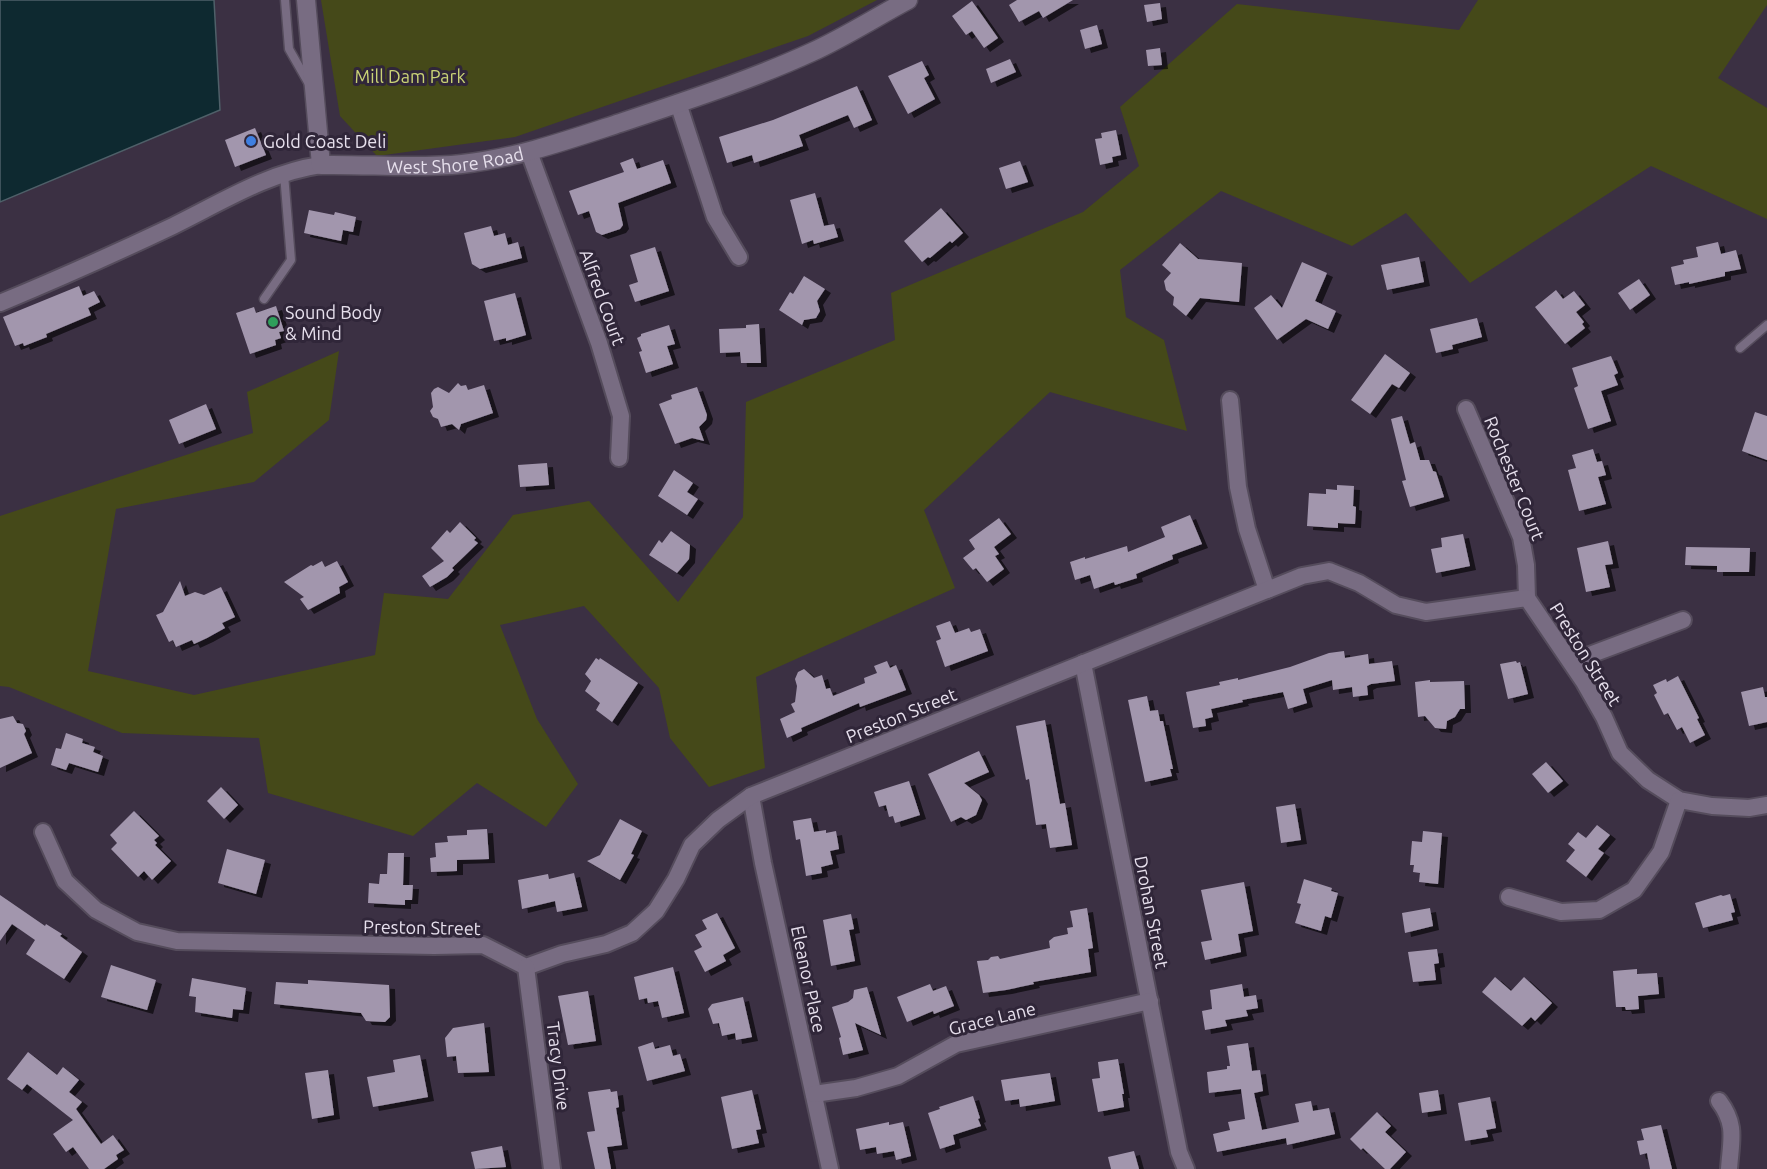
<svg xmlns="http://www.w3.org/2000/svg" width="1767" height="1169" font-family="Ubuntu,sans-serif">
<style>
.green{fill:#454919}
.water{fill:#0e2930;stroke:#4f6069;stroke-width:1.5}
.building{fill:#a296ad;filter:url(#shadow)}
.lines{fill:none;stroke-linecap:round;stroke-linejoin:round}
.service-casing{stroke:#554c5c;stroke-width:11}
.minor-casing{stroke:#554c5c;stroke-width:20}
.tertiary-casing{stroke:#554c5c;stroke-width:21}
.service{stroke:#786c82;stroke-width:8}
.minor{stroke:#786c82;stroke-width:16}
.tertiary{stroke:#786c82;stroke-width:18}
.shop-dot{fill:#3f7fe0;stroke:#302639;stroke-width:2}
.leisure-dot{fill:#2e9e5b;stroke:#302639;stroke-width:2}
.labels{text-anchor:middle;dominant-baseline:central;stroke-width:6;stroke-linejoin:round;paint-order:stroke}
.park-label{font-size:18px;fill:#cad376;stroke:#302639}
.poi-label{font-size:18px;fill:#e7e0ed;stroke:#302639;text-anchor:start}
.street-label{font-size:18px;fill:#e7e0ed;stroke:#302639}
</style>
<defs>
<filter id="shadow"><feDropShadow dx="6" dy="4" stdDeviation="0" flood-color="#0009"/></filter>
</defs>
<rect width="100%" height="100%" fill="#3b3043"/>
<!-- green -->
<g class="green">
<polygon points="321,0 877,0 808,36 515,137 377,156 340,116"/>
<polygon points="1478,0 1767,0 1767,5 1718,78 1767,108 1767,219 1651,166 1470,283 1406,213 1352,246 1221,191 1120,270 1126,317 1164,340 1187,431 1050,392 924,510 955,588 756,677 765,768 709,787 670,738 659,688 584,606 500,625 537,719 578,784 546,827 477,783 413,836 268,793 259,738 122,733 9,687 0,686 0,516 253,433 247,392 339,351 329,420 254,482 116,509 88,671 194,695 375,655 384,593 448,599 513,515 589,501 678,602 743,517 746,402 895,340 891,293 1083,212 1139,166 1120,107 1237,4 1459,30"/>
</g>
<!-- water -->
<polygon class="water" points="0,0 214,0 220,110 0,202"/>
<!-- building -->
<g class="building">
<polygon points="1017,0 1073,0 1043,18 1039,11 1019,22 1009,5"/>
<polygon points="972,1 998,38 984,48 972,31 966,35 952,16"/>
<polygon points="1160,3 1162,19 1147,22 1144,5"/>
<polygon points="1097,25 1102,44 1085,49 1080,30"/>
<polygon points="1160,48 1162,65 1148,66 1146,50"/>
<polygon points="1010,59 1016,72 991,83 986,69"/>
<polygon points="922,61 929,75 924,78 935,99 908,114 888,76"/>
<polygon points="857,86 872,120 854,128 848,115 799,135 803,146 754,163 752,155 727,163 719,137 773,120"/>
<polygon points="255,128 266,155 235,167 225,140"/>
<polygon points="1116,130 1121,155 1112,157 1113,162 1100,165 1095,139 1102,138 1101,133"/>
<polygon points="633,158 637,169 663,160 671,183 618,203 623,225 620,229 602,235 596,232 589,211 578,215 569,191 624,172 620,163"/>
<polygon points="1020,161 1028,182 1006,189 999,168"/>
<polygon points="815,193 824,226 834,224 838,237 814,244 813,240 802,244 790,200"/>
<polygon points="941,208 963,233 952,243 950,241 930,258 928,257 922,262 904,241"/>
<polygon points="309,210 334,215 335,212 356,217 353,232 343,230 341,241 304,233"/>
<polygon points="491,226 494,236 505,233 508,245 518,242 522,258 480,269 472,264 464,233"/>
<polygon points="1718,242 1721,254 1736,250 1741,269 1725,272 1725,276 1689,284 1689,282 1675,285 1671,267 1684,264 1683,260 1698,257 1696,247"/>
<polygon points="1180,243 1198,259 1242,263 1239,302 1200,298 1186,316 1173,305 1174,297 1166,290 1164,281 1171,273 1162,265"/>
<polygon points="655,247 669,291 635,302 629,285 638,282 630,255"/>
<polygon points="1419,257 1424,282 1387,290 1381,265"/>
<polygon points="1302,262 1327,273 1315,301 1336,311 1328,329 1306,319 1277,340 1254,308 1271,295 1282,308"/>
<polygon points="804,276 825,289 817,301 820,311 816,318 804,320 802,325 779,310 790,292 793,294"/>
<polygon points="1639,279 1650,295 1630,310 1618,293"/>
<polygon points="79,286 83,296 94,291 100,302 88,308 91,315 46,334 47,337 24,346 23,343 15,346 3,317"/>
<polygon points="1556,290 1563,299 1574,291 1585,305 1576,312 1584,322 1582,324 1585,328 1565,344 1535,307"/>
<polygon points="515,293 526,335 506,341 506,338 494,341 484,301"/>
<polygon points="276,306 284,331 279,332 281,338 275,340 276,345 250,354 236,313 254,307 256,313"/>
<polygon points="1477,318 1482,337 1452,345 1453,349 1436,353 1430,329"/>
<polygon points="759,324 761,363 741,363 740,352 720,353 719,329 746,328 746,325"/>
<polygon points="669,325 675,344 667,346 673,364 646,373 639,352 642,351 637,338 641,336 641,334"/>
<polygon points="1385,354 1410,373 1399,388 1392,384 1370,414 1351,400"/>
<polygon points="1611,356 1618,373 1614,375 1618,385 1601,391 1611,421 1588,429 1574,388 1578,386 1572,368"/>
<polygon points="458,383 461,386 466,385 468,390 484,385 493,413 461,424 459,430 452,424 441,427 438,419 433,417 430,411 433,407 431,393 434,389 438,387 449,393"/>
<polygon points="697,387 707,415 706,420 699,427 704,441 692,438 675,444 659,404 672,399 671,395"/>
<polygon points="206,404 216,429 179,444 169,420"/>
<polygon points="1755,412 1767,416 1767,460 1742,451"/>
<polygon points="1402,416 1410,444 1415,442 1420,460 1429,460 1433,471 1436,472 1444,497 1410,507 1402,481 1406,480 1391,419"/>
<polygon points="1593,449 1597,462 1602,461 1606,475 1598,477 1606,504 1579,511 1568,470 1576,468 1572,455"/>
<polygon points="547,463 549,485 520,487 518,465"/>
<polygon points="674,470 693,483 687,492 698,499 687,515 658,496"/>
<polygon points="1337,485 1354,486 1353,506 1356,507 1355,524 1338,523 1338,528 1307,526 1309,493 1326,494 1326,489 1337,490"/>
<polygon points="1190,515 1202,544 1172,555 1173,559 1136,574 1137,578 1115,585 1114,582 1094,589 1090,575 1075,580 1070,562 1085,557 1085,559 1127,546 1128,552 1165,537 1161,527"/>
<polygon points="999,518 1011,534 994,547 999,554 995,556 1004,569 987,582 976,568 973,570 963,558 975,549 969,540"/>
<polygon points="460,522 476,538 474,540 478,543 452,568 454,570 447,577 430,587 422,576 444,561 431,548 447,530 450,533"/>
<polygon points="671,531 690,545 689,559 677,573 649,555 659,540 662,543"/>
<polygon points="1463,534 1470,566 1436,573 1431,549 1442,547 1441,538"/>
<polygon points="1608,541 1613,564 1605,565 1610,587 1586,592 1577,548"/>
<polygon points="1686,547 1750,548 1749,572 1717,572 1717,566 1685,565"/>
<polygon points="322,561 325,567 337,561 348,582 339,587 340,593 308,610 300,599 304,597 284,582 311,565 313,566"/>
<polygon points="180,581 185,596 195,592 204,595 221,587 235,617 222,623 225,628 207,638 194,644 192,640 176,647 173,640 169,642 156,615 163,612"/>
<polygon points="950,621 955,633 969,628 971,632 980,629 988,651 945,667 936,641 941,639 936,626"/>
<polygon points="1344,651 1345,658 1368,654 1369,664 1392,661 1395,681 1371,684 1367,686 1368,695 1353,697 1352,687 1333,690 1332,680 1303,689 1307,703 1288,709 1283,692 1242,700 1243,702 1211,709 1213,717 1205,719 1206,726 1193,728 1186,692 1220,685 1219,682 1238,678 1238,680 1290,667 1329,653"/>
<polygon points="596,658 599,660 600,658 638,683 612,722 596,710 600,703 585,691 591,681 585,674"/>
<polygon points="887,661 890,668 896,665 906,690 860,707 859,703 801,728 802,731 787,738 780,719 795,712 791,704 795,702 797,686 795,679 798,672 804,669 814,678 822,675 826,689 830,688 833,696 865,683 864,678 877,673 874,666"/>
<polygon points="1516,661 1517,663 1520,662 1528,694 1508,699 1500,664"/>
<polygon points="1678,676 1699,718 1697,719 1705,735 1690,743 1682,727 1677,730 1668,713 1664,715 1654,695 1657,693 1653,685 1666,679 1667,682"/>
<polygon points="1430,680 1430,682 1464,681 1465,709 1460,709 1455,717 1447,721 1446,729 1435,728 1425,716 1418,717 1415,682"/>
<polygon points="1763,687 1765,697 1767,697 1767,722 1749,726 1741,692"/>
<polygon points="1147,696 1150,711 1158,710 1160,721 1163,721 1173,769 1170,769 1172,776 1145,782 1128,700"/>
<polygon points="13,716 17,723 23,724 26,731 24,734 32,753 0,768 0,719"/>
<polygon points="1045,720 1060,804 1065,803 1072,845 1050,848 1046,824 1036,825 1029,779 1026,780 1016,726"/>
<polygon points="66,733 83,739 82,743 95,747 93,752 103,756 98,772 69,763 66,770 51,765 56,748 61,749"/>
<polygon points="979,751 989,772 964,783 979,795 982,800 976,815 966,820 961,817 951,822 928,774"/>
<polygon points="1546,762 1563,781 1548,793 1532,774"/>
<polygon points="909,781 920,815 895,823 893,816 889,817 886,805 879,807 874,792"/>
<polygon points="221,787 238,805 224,819 207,801"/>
<polygon points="1295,804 1301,840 1281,843 1276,807"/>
<polygon points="134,811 159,836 154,840 157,843 155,845 171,861 152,880 144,871 138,877 111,849 117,843 110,835"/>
<polygon points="811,818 814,832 826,830 826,833 836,831 839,849 830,851 833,864 821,867 822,873 806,876 800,839 796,840 793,821"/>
<polygon points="620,819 642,831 631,854 634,855 620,880 587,861 600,855"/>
<polygon points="1597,825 1610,835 1598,849 1604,853 1586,877 1566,861 1575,850 1568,844 1578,832 1586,838"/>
<polygon points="487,829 489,859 457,860 457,871 431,872 430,858 436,857 435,843 448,842 447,836 467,835 467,830"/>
<polygon points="1423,831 1442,833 1438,884 1419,882 1420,873 1413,872 1414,865 1410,865 1412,841 1422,842"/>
<polygon points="227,849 265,860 256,894 218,883"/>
<polygon points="388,853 404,853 403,885 413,885 412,900 405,900 405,905 368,903 369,883 379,884 380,874 387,874"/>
<polygon points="574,873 582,907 557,912 555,901 522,909 518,880 548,874 549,879"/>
<polygon points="1304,879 1332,888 1331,891 1338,893 1331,918 1325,916 1321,931 1295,923 1301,904 1297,903"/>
<polygon points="1244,882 1253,931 1238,934 1241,952 1205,960 1201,942 1212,940 1201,890"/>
<polygon points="1730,894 1735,912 1731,913 1733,920 1703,928 1695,903 1721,895 1723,896"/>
<polygon points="0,895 45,926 46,924 62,934 60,936 82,952 64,979 26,954 35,940 12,924 0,941"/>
<polygon points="1087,908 1093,948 1088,949 1091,972 1033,982 1034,984 1006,990 983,993 977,961 988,960 991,957 998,956 1000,959 1050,948 1049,941 1054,937 1068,934 1067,928 1073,927 1070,911"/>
<polygon points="1430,908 1433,926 1405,933 1402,913"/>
<polygon points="717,913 735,948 723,955 726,961 705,972 694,951 702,947 695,935 707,929 702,920"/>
<polygon points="851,914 854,929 849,930 855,961 831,966 823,920"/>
<polygon points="1437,949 1439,963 1434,964 1436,980 1413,982 1408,952"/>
<polygon points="111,965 156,980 147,1010 101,997"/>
<polygon points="673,967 684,1013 662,1018 658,1001 648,1003 647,998 639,1000 634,977"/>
<polygon points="1637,969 1637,974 1657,973 1659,994 1638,996 1639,1009 1626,1010 1625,1007 1616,1007 1613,971"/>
<polygon points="1495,977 1511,991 1524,977 1552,1003 1535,1021 1531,1017 1522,1026 1482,992"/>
<polygon points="192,978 246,988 243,1010 233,1009 232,1018 195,1012 196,997 189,996"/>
<polygon points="308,980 389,985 390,1017 385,1022 366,1021 361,1013 274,1004 276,982 308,984"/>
<polygon points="930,984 933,991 946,986 954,1006 934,1014 933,1011 907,1022 897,997"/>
<polygon points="1242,984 1244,997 1256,995 1258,1008 1246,1010 1248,1016 1225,1020 1227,1026 1205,1030 1202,1011 1212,1009 1210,990"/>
<polygon points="867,987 881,1035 855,1023 863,1050 843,1055 839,1038 841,1037 832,1007 848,1002 853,998 854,990"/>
<polygon points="588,991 596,1041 568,1045 558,996"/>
<polygon points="743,997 752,1037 736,1040 735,1033 722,1036 719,1023 713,1024 708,1009 712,1004"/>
<polygon points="484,1023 489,1072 458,1073 456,1056 447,1057 445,1038 453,1028"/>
<polygon points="653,1042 655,1049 670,1045 673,1056 680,1054 685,1071 647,1081 638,1047"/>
<polygon points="1248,1043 1252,1071 1260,1070 1263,1091 1254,1093 1262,1130 1299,1122 1295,1104 1311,1101 1313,1111 1329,1108 1335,1134 1287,1145 1286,1138 1217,1152 1213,1134 1230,1130 1228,1122 1245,1119 1241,1089 1209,1093 1207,1072 1227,1069 1227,1066 1230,1066 1227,1046"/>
<polygon points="28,1052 57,1075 63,1067 79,1080 69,1092 82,1102 76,1109 101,1144 113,1135 124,1150 116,1155 118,1159 104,1169 89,1169 73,1147 66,1152 53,1134 73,1120 27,1084 22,1090 7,1079"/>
<polygon points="420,1055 428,1097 373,1107 367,1077 395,1072 393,1060"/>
<polygon points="1118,1059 1124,1094 1122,1094 1124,1107 1098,1112 1092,1079 1100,1078 1098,1062"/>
<polygon points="328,1070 334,1115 312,1119 305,1073"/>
<polygon points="1050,1073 1055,1101 1020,1107 1019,1099 1005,1101 1001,1080"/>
<polygon points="610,1089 611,1092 617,1091 619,1107 616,1108 622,1145 607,1147 611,1169 595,1169 587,1132 595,1131 588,1092"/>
<polygon points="752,1090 761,1129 756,1130 759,1143 732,1149 721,1097"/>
<polygon points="1438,1090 1441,1110 1422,1113 1419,1093"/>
<polygon points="973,1096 980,1118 978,1119 981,1126 953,1135 955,1144 940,1149 928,1113 940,1109 939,1107"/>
<polygon points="1490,1097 1496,1128 1486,1130 1488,1137 1465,1141 1458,1103"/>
<polygon points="1377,1112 1391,1126 1385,1132 1406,1152 1390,1169 1385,1169 1363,1148 1361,1150 1350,1139"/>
<polygon points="889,1122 889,1125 903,1122 911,1156 896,1160 894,1151 877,1154 876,1147 860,1150 856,1129"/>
<polygon points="1661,1125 1672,1169 1650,1169 1647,1153 1640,1155 1637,1141 1644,1140 1641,1129"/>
<polygon points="502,1146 506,1167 475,1169 471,1152"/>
<polygon points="1134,1151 1139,1169 1111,1169 1108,1157"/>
</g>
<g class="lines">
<defs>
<g id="service">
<polyline points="285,0 289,49 309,84"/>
<polyline points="264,299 291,260 284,174"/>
<polyline points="1740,348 1767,325"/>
</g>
<g id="minor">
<polyline points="678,103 715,217 739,257"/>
<polyline points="529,152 599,343 621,416 619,458"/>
<path d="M0 303C58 279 116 253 173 226 220 203 269 172 321 165"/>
<polyline points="1230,400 1238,487 1247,529 1267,590"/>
<polyline points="1466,409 1521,537 1526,565 1527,598"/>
<polyline points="1571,662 1683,620"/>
<polyline points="1083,663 1179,1152 1186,1169"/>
<polyline points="751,796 763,863 830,1169"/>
<polyline points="43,832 65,881 96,910 137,932 177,941 434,946 483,945 526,967 562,954 606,944 632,933 656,911 676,879 692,845 718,820 751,796 1302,576 1329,571 1359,583 1396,605 1426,612 1527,598 1584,682 1604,717 1620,753 1648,780 1679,800 1712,806 1749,808 1767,805"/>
<polyline points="1509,897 1561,912 1599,910 1634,890 1661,852 1679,800"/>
<polyline points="526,967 552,1169"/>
<polyline points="814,1094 856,1088 898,1076 956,1044 1150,1001"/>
<path d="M1719 1101C1737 1125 1731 1140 1729 1169"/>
</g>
<g id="tertiary">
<path id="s1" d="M306 0 321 165C368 164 416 169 462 164 517 158 568 140 620 123 685 101 751 80 812 52 845 37 876 17 908 0"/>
</g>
</defs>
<!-- service casing -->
<use href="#service" class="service-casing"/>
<!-- minor casing -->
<use href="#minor" class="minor-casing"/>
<!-- tertiary casing -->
<use href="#tertiary" class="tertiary-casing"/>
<!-- service -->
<use href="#service" class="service"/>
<!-- minor -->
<use href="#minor" class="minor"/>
<!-- tertiary -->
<use href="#tertiary" class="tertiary"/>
</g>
<!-- markers -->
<circle class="shop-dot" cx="251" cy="141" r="6"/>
<circle class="leisure-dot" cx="273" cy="322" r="6"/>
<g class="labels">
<!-- park labels -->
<g class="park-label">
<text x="410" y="76">Mill Dam Park</text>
</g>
<!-- poi labels -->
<g class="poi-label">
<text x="263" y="141">Gold Coast Deli</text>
<text x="285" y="312">Sound Body<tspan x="285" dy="21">&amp; Mind</tspan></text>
</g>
<!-- street labels -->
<g class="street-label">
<text stroke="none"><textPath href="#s1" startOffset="300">West Shore Road</textPath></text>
<text transform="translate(603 297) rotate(70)">Alfred Court</text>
<text transform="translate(1515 478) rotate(68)">Rochester Court</text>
<text transform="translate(1586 654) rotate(58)">Preston Street</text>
<text transform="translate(901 715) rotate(-22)">Preston Street</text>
<text transform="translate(1152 912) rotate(79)">Drohan Street</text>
<text transform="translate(422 927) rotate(1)">Preston Street</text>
<text transform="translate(809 979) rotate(78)">Eleanor Place</text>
<text transform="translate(992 1018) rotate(-14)">Grace Lane</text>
<text transform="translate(559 1066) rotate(83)">Tracy Drive</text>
</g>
</g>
</svg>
